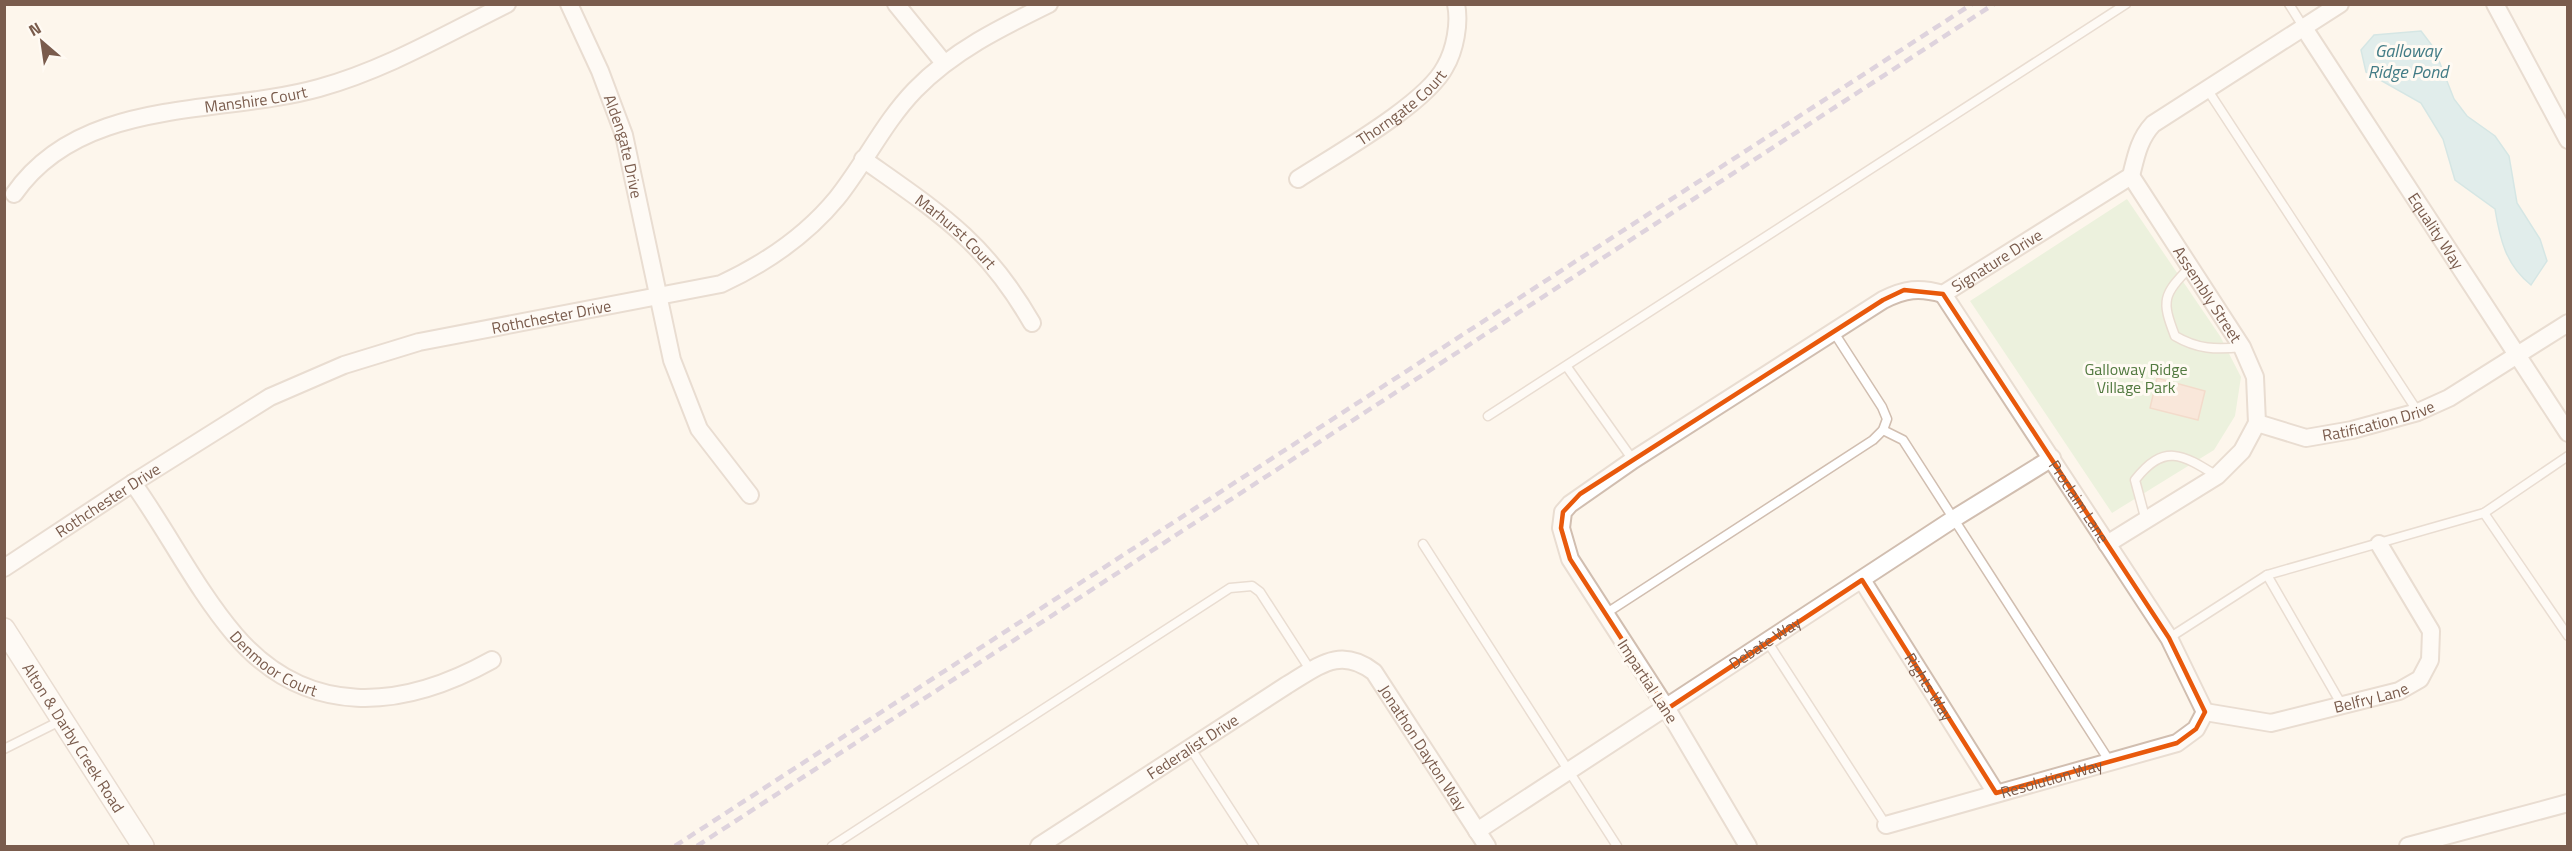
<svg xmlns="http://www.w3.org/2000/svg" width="2572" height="851" font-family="'Titillium Web',sans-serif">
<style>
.green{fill:#d8ecc9}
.water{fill:#bfe3e8;stroke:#a5d3da;stroke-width:1.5}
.building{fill:#f3d5c3;stroke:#e6bba3;stroke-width:1.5}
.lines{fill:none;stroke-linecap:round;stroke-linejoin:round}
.service-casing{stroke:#d1beb0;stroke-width:11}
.minor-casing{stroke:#d1beb0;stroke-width:20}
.tertiary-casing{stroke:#d1beb0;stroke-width:24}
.service{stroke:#fff;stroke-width:8}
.minor{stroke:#fff;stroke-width:16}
.tertiary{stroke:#fff;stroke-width:21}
.rail{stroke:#b9a8c9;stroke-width:4.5;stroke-dasharray:9 6;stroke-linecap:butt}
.marked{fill:none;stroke:#e8590c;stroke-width:4.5;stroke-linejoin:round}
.labels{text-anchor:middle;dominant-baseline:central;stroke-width:6;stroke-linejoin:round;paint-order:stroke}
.street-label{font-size:16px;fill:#7a5c4d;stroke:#fffaf3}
.park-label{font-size:16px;fill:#537a41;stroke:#fffaf3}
.water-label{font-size:18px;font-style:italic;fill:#437c86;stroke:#fffaf3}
</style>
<rect width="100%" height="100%" fill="#fdf6ec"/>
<!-- green -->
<polygon class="green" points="2127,199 2220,336 2241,377 2235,416 2214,450 2112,513 1970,301"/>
<!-- water -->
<path class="water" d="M2421 31 2434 48 2454 99 2467 116 2495 136 2509 156 2517 203 2540 239 2547 261 2531 285C2506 265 2500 240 2495 209L2455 180 2443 139 2421 103 2366 72 2361 50 2374 35Z"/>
<!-- building -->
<polygon class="building" points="2157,378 2205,391 2198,420 2150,408"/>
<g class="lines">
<defs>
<g id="service">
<polyline points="2289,4 2304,28"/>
<polyline points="2207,89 2418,412"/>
<path d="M2190 267C2163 295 2161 300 2175 336 2197 349 2216 350 2242 347"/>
<polyline points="1567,367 1633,460"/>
<polyline points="1488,416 2126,4"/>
<polyline points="1883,430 1903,440 2110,762"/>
<polyline points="2484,513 2568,636"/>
<path d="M2146 521 2135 480C2164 443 2182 454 2217 476"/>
<polyline points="1423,544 1617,846"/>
<polyline points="2267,575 2343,707"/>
<polyline points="1605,614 1873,440 1883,430 1887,419 1882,407 1833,331"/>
<polyline points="2169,638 2267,575 2484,513 2568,456"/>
<polyline points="1767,641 1886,825"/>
<polyline points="4,749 62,720"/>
<polyline points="1191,749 1254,846"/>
<polyline points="832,846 1230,588 1252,586 1260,592 1311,671"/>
</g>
<g id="minor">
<path id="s1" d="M569 4 600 71 624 135 672 360 699 429 750 495"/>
<polyline points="896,4 944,63"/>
<polyline points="2495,4 2568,140"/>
<path id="s2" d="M2304 28 2568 433"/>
<path id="s3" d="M863 159C938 212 985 241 1032 323"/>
<path id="s4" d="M2131 176 2242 347 2255 377 2257 423"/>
<path id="s5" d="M1298 179C1335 155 1426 104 1445 67 1455 50 1460 23 1456 4"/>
<path id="s6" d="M14 194C82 96 218 116 319 88 385 70 446 34 507 4"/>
<path id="s7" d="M1943 294 2169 638 2205 712"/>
<path id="s8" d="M133 483C168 532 196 589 235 635 307 719 402 710 492 660"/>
<path id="s9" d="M2107 544 2217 476 2242 451 2257 423 2306 438 2352 430 2418 412 2449 398 2568 323"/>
<path id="s10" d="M4 568 133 483 270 397 344 365 419 342 721 284C766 263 805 237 837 198 865 163 884 122 915 90 953 51 1000 28 1049 4"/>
<path id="s11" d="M1862 580 1996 793"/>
<path id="s12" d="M2205 712 2271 723 2399 691 2420 679 2430 660 2431 631 2379 544"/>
<path id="s13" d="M1886 825 2177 743 2196 729 2205 712"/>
<path id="s14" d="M1477 831 1955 518 2052 458"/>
<path id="s15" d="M1039 846 1287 685C1319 666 1340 646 1374 672L1487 846"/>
<path id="s16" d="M1748 846 1667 709 1570 559 1561 528 1563 512 1570 504 1633 460 1883 300C1905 289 1919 287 1943 294L2131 176C2136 156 2139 139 2153 124L2340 4"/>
<polyline points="2408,846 2568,803"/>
</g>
<g id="tertiary">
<path id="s17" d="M4 629 143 846"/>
</g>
</defs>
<!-- service casing -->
<use href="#service" class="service-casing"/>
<!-- minor casing -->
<use href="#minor" class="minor-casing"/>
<!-- tertiary casing -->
<use href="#tertiary" class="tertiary-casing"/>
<!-- service -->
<use href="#service" class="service"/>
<!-- minor -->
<use href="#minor" class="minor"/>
<!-- tertiary -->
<use href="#tertiary" class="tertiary"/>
<!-- rail -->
<g class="rail">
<polyline points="675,846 1972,4"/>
<polyline points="697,846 1994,4"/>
</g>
</g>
<!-- marked area -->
<path d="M0 0H2572V851H0ZM1904 290 1943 294 2169 638 2205 712 2196 729 2177 743 1996 793 1862 580 1667 709 1570 559 1561 528 1563 512 1580 494 1883 300Z" fill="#fdf6ec" fill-opacity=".55" fill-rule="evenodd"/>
<path class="marked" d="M1904 290 1943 294 2169 638 2205 712 2196 729 2177 743 1996 793 1862 580 1667 709 1570 559 1561 528 1563 512 1580 494 1883 300Z"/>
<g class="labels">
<!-- street labels -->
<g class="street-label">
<text stroke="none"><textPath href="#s6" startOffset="268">Manshire Court</textPath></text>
<text stroke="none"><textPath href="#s5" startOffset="126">Thorngate Court</textPath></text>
<text stroke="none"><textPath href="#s1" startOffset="153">Aldengate Drive</textPath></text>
<text stroke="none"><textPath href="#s2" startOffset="242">Equality Way</textPath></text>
<text stroke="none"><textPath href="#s3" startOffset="118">Marhurst Court</textPath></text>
<text stroke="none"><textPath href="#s16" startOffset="896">Signature Drive</textPath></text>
<text stroke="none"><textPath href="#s4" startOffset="141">Assembly Street</textPath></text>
<text stroke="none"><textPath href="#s10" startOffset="610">Rothchester Drive</textPath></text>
<text stroke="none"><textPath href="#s9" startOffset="322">Ratification Drive</textPath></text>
<text stroke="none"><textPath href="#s10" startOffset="124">Rothchester Drive</textPath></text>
<text stroke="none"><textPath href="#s7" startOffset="248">Proclaim Lane</textPath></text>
<text stroke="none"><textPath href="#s14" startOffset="344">Debate Way</textPath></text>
<text stroke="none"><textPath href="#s8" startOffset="232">Denmoor Court</textPath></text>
<text transform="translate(1648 681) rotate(57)">Impartial Lane</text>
<text stroke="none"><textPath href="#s11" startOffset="126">Rights Way</textPath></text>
<text stroke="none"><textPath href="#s12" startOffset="170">Belfry Lane</textPath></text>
<text stroke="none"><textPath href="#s17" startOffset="129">Alton &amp; Darby Creek Road</textPath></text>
<text stroke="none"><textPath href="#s15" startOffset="482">Jonathon Dayton Way</textPath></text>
<text stroke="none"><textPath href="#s15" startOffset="183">Federalist Drive</textPath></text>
<text stroke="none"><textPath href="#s13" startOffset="172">Resolution Way</textPath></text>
</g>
<!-- park labels -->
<g class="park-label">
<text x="2136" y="369">Galloway Ridge<tspan x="2136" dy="18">Village Park</tspan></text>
</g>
<!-- water labels -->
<g class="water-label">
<text x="2408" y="50">Galloway<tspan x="2408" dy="21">Ridge Pond</tspan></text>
</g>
</g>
<!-- border -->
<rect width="2572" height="851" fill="none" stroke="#7a5c4d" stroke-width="12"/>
<!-- north arrow -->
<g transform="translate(42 42) rotate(331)" stroke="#fffaf3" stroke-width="4.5" paint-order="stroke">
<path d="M0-4.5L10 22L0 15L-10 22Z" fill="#7a5c4d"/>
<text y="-9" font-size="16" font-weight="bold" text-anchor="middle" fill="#7a5c4d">N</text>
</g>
</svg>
